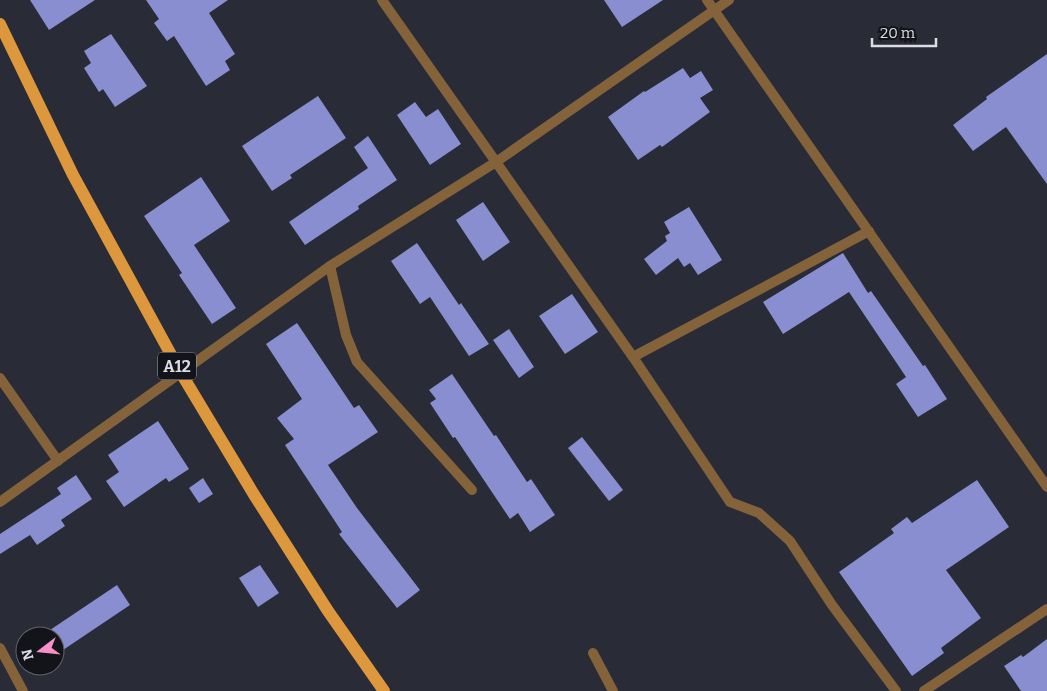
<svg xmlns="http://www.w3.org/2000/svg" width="1047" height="691" font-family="Bitter,serif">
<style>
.building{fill:#888ecf}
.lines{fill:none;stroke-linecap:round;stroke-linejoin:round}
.minor{stroke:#84633b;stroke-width:10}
.primary{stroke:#dd983e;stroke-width:12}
.labels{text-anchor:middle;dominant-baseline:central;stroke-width:5;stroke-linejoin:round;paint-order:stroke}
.shield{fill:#131419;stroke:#9fa0a7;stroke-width:1}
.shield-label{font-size:16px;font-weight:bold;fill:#dbdce4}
</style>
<rect width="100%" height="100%" fill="#292b36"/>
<!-- building -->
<g class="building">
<polygon points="30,0 95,0 49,30"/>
<polygon points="146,0 228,0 209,13 235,54 225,61 230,70 206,86 174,36 167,41 154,23 159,19"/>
<polygon points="604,0 663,0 622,27"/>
<polygon points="111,34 147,86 115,107 103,89 99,92 84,68 91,63 84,51"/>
<polygon points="1047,54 1047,184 1006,127 973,151 953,125 987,99 986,97"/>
<polygon points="683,68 690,78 701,71 713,90 700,98 710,112 662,147 660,145 638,160 608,117 644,91 645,92"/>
<polygon points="318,96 346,138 290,175 292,178 272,191 242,146"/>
<polygon points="415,102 426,117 438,109 461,144 430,165 397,115"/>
<polygon points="368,136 397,180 358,206 359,209 305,245 289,222 368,168 354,147"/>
<polygon points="201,177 230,221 194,245 236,308 212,324 179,275 182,273 144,216"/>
<polygon points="483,202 510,242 483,261 456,220"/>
<polygon points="689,207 722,260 698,275 690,263 684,267 678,258 656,275 644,259 667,241 665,236 670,233 664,222"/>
<polygon points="417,243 459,305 461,303 489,344 469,356 430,297 420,304 391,261"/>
<polygon points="843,253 868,293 871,291 923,366 925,365 947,399 918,417 896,384 906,377 849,292 783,334 763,302"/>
<polygon points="572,294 598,332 565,354 539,316"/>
<polygon points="297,323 354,408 359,405 378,432 328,465 357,508 420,590 397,608 339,534 342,532 285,445 294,439 277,418 302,399 266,344"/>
<polygon points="509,329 534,367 519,378 493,340"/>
<polygon points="452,374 494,436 496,435 527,482 531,479 555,515 530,532 518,513 510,519 455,437 453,438 430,403 436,399 429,390"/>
<polygon points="158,421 189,469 169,482 166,478 124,507 106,481 119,472 108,455"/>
<polygon points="582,437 623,490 609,501 568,448"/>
<polygon points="76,475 92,499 61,520 65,526 37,545 30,535 0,554 0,534 61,494 57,488"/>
<polygon points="203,478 213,494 199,503 189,488"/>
<polygon points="977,480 1009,527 946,570 981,618 941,648 944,653 912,676 839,572 894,533 891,529 907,517 912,523"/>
<polygon points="260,565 279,593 258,607 239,578"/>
<polygon points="117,585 130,605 63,650 50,630"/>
<polygon points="1047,639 1047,691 1021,691 1004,666 1021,655 1023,657"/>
</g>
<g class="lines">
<!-- minor -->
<g class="minor">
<polyline points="382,0 633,357 730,502 759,513 790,541 832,605 896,691"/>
<polyline points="707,0 1047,487"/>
<polyline points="330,266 346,335 357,362 472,490"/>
<polyline points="633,357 869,231"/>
<polyline points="0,378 58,461"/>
<polyline points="0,502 330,266 496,162 729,0"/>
<polyline points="0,648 23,691"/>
<polyline points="593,653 613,691"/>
<polyline points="924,691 1047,609"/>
</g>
<!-- primary -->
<polyline class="primary" points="0,24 73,175 181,373 253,493 328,611 384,691"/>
</g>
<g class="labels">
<!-- shield labels -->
<rect class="shield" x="158" y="352.5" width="38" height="27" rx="4"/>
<g class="shield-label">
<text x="177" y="366">A12</text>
</g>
</g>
<!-- north arrow -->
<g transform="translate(40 651) rotate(254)"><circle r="24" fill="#131419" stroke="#63646a"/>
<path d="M0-4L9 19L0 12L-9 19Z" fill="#f98fc8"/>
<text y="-8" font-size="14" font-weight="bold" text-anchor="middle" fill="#dbdce4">N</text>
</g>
<!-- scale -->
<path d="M872 38v8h64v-8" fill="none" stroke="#dbdce4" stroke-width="2.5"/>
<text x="880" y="38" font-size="15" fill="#dbdce4" stroke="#131419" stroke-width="4" paint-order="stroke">20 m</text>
</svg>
